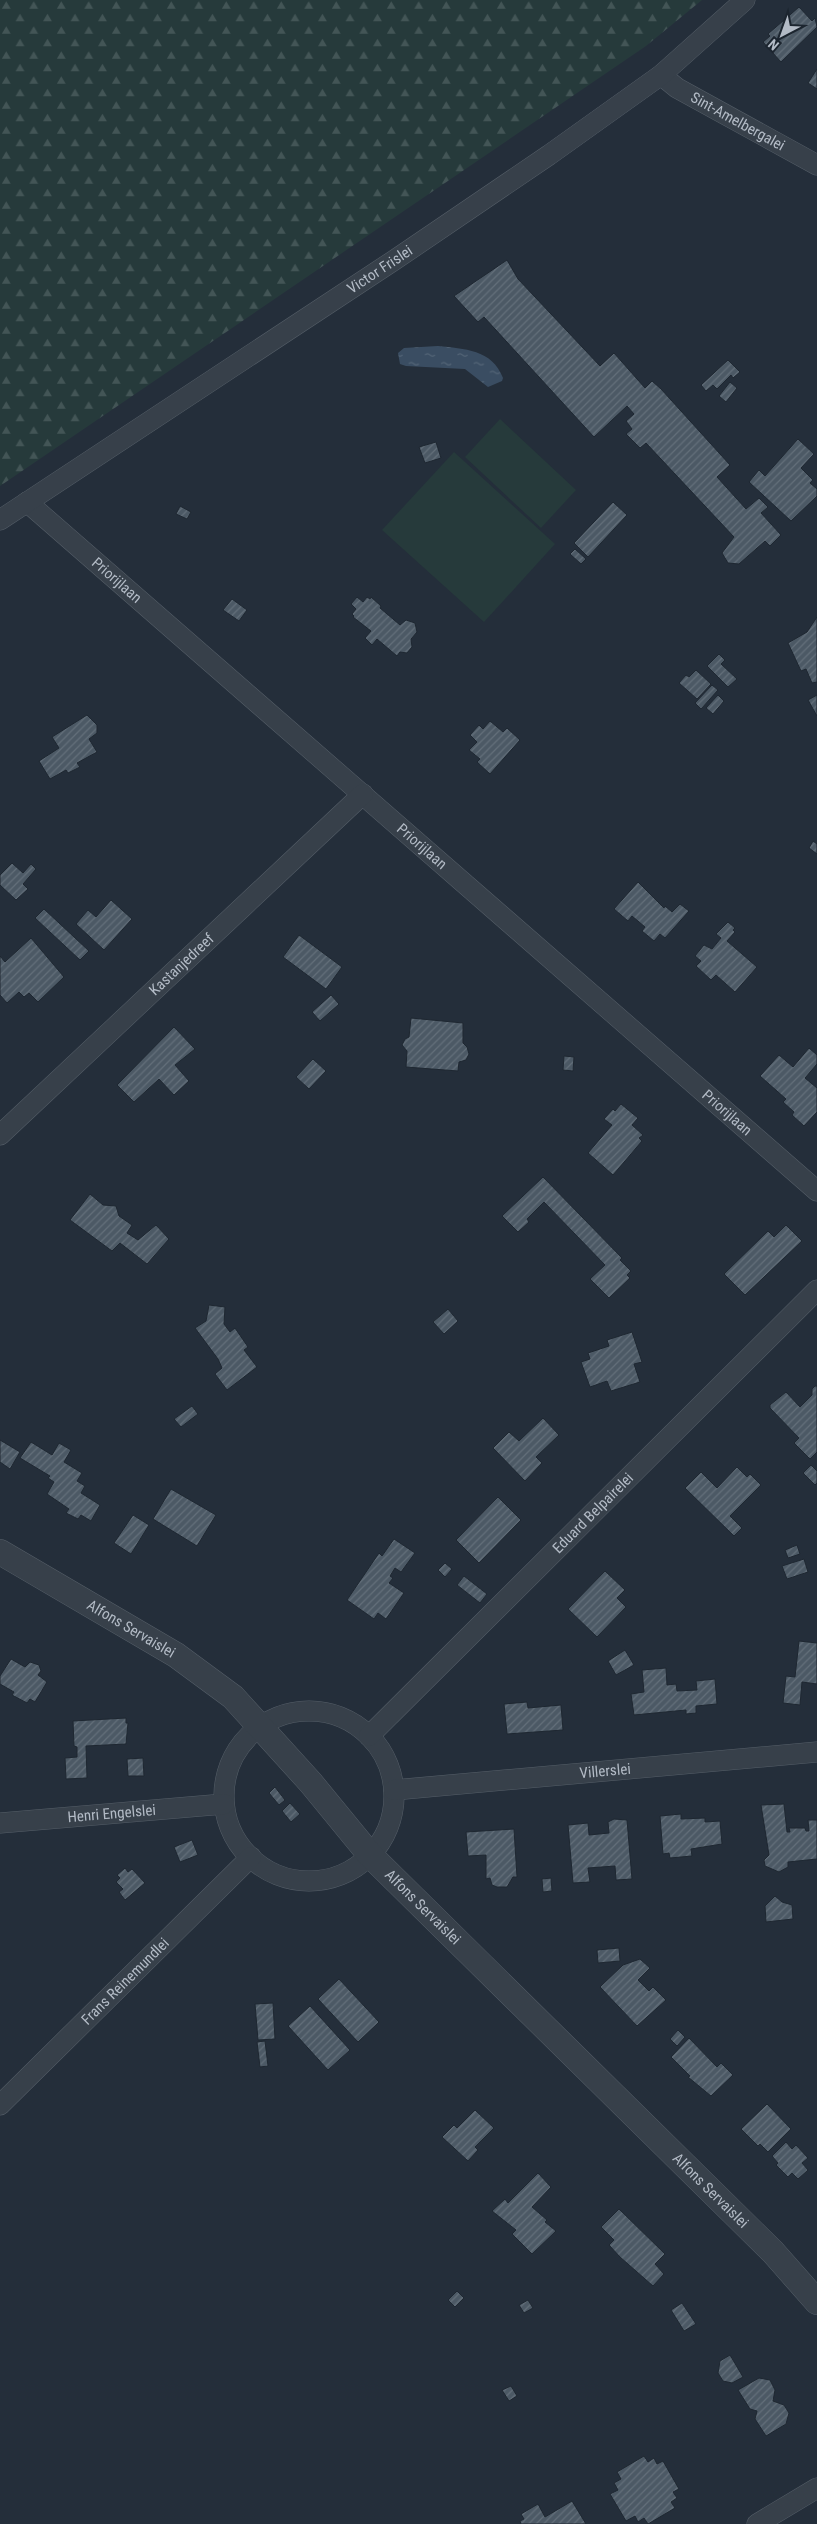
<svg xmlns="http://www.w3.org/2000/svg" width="817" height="2524" font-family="'Roboto Condensed',sans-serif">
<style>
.green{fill:#263a3b}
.forest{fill:url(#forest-firs)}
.water{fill:url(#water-ripples)}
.building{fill:url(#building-hatch);stroke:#1e2731}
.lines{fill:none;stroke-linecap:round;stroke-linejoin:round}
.minor-casing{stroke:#555e68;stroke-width:21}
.tertiary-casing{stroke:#555e68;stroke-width:26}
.minor{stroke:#37404a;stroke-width:20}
.tertiary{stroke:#37404a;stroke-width:25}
.labels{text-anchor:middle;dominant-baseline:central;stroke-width:4;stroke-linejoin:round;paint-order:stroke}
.street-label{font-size:15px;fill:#b3bbc6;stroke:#1c252f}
</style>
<defs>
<pattern id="forest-firs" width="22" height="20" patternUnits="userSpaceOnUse" patternTransform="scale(1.25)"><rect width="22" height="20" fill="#263a3b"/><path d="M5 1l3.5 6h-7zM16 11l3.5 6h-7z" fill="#435556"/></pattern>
<pattern id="water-ripples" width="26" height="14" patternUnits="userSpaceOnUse" patternTransform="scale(1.25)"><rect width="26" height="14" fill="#3a4d62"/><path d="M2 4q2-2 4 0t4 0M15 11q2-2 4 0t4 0" fill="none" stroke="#546577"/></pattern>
<pattern id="building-hatch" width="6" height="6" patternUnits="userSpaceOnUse" patternTransform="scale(1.25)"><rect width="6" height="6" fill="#4c5965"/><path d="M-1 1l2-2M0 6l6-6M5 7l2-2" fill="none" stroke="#636f7a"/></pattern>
</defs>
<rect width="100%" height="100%" fill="#242e3a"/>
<!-- green -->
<g class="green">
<polygon points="500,419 576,490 541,528 465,457"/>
<polygon points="454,452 555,544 484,622 382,530"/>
</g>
<!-- forest -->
<polygon class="forest" points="0,0 702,0 646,46 0,486"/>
<!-- water -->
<path class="water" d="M438 346C464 349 492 349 503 378L502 381 488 387 465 369 406 366 400 364 398 353 404 348Z"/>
<!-- building -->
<g class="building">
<polygon points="799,7 812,21 815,18 817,27 781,62 763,42 770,36 768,34"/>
<polygon points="817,69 817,89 808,83"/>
<polygon points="507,260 518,279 600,366 614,353 645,388 652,381 661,389 730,465 717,477 746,509 759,498 768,507 761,513 781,535 770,546 765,541 739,564 728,563 722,553 734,537 646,443 640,448 626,434 632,429 626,421 634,414 627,406 594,437 484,317 478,322 454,296"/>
<polygon points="728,360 740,372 733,378 731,375 717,389 713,385 706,391 701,385"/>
<polygon points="730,382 737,388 726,402 719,396"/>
<polygon points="798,439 814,454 801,468 813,480 810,483 817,489 817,496 791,521 749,482 759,470 765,476"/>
<polygon points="436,442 441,458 425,463 419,447"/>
<polygon points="613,502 627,515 588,557 574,543"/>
<polygon points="180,506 191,512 187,519 176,514"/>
<polygon points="575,549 586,559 581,564 570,554"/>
<polygon points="357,597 363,602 367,597 370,599 371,597 381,606 380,608 400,625 406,620 415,623 417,632 411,639 412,647 407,653 400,652 397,656 377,639 372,645 365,638 371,631 353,617 354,616 352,614 356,609 351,604"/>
<polygon points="232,599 247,610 239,621 223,610"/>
<polygon points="817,617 817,682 812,683 806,669 801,671 788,643 807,632"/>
<polygon points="719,654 725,660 721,664 737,679 728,687 707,666"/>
<polygon points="696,670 711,684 697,699 679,683 686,675 689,677"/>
<polygon points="712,685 718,690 701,709 695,703"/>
<polygon points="718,695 724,701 713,714 706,708"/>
<polygon points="817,695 817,716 808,700"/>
<polygon points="87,715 97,725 97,733 89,739 97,752 77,763 80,767 68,773 66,770 50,779 39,761 59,748 52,737"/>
<polygon points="490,721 503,732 507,728 520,740 490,774 477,762 480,759 469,750 477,742 470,735 479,725 483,729"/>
<polygon points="813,841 817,844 817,854 809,848"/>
<polygon points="12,863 23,873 31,864 36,869 23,884 28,889 16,900 0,885 0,875"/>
<polygon points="638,882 664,908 665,906 672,912 680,904 689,911 665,938 660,934 654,941 642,931 645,927 632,916 628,921 614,909"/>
<polygon points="111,900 132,919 104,950 76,924 88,910 96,917"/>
<polygon points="44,909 89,951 80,960 35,918"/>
<polygon points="728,922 735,928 733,930 735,932 727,941 757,967 735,992 716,975 711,980 696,966 701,961 695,956 704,945 712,949 721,938 716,934"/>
<polygon points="299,935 342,967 326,989 283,957"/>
<polygon points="31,938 64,977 38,1002 29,993 24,997 19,992 7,1003 0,995 0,956 5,962"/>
<polygon points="331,995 339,1004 320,1021 312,1012"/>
<polygon points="411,1018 463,1023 463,1043 467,1047 469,1054 466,1060 459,1062 458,1071 406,1067 407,1051 402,1045 405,1039 409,1037"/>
<polygon points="174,1027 195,1049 175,1065 189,1081 174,1095 159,1079 134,1102 117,1085"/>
<polygon points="809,1048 817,1055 817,1064 805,1078 817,1088 817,1112 804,1126 792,1115 794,1112 783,1102 786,1099 760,1076 779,1055 793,1067"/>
<polygon points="564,1056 574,1057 573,1071 563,1070"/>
<polygon points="313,1059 326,1071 309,1089 296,1077"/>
<polygon points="621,1104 638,1118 632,1125 643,1135 639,1138 642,1141 613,1175 588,1153 612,1125 604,1119 613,1109 615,1111"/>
<polygon points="543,1177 622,1258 620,1260 631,1271 627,1275 630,1278 609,1298 590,1279 605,1265 544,1202 527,1219 529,1222 518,1232 502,1216"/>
<polygon points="90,1194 103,1205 116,1206 119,1216 132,1225 127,1233 138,1240 156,1225 169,1239 147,1264 120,1243 112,1251 70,1220"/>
<polygon points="786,1225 802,1241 745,1295 724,1274 768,1231 774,1237"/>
<polygon points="209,1305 225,1307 224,1324 230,1332 235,1328 248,1347 244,1350 257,1367 227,1390 215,1374 222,1368 218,1359 195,1328 206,1321"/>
<polygon points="448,1309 458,1321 444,1334 433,1322"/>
<polygon points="632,1332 642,1362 634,1364 640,1382 611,1391 607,1381 590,1387 581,1362 590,1359 588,1353 609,1346 607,1340"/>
<polygon points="815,1386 817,1386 817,1452 810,1459 794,1443 799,1438 770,1408 770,1405 786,1392 800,1407 812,1395 812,1389"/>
<polygon points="192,1406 198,1414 181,1427 174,1419"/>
<polygon points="543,1418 559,1435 536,1457 542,1463 525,1481 493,1448 509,1432 519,1441"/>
<polygon points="0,1440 20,1452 10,1469 0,1462"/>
<polygon points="31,1442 52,1455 59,1443 71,1450 64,1462 82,1473 77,1481 85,1486 81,1493 100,1505 91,1521 81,1515 78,1519 66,1513 69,1509 47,1494 54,1482 48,1478 50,1476 20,1458"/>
<polygon points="811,1465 817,1471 817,1483 815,1485 803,1473"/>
<polygon points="737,1467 747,1477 750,1474 761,1485 730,1516 742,1528 734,1536 685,1488 701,1472 717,1488"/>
<polygon points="171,1489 216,1515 197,1546 153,1519"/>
<polygon points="498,1497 521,1520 479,1563 456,1540"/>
<polygon points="133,1515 149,1525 131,1554 114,1543"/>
<polygon points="394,1539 415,1553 401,1572 395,1568 390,1576 393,1578 389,1583 404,1593 386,1619 378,1613 374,1619 347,1600 379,1553 382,1556"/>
<polygon points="797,1545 800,1554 788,1558 785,1550"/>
<polygon points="804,1559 808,1572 787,1579 782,1566"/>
<polygon points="445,1563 452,1569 445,1577 438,1570"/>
<polygon points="605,1571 625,1590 617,1598 626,1607 597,1637 568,1609"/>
<polygon points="464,1576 487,1594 480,1603 457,1585"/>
<polygon points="799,1641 817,1643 817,1684 802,1682 800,1705 783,1703 786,1676 795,1677"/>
<polygon points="625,1650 634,1665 616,1675 608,1661"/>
<polygon points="11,1659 25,1667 30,1662 39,1665 41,1671 38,1675 47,1682 35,1702 30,1699 27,1703 12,1695 14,1692 0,1684 0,1676"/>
<polygon points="666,1668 667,1685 676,1684 677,1691 697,1690 696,1681 715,1679 717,1704 696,1706 696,1713 686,1714 686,1710 634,1715 631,1694 644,1692 642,1670"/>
<polygon points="527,1702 528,1708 561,1705 563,1730 507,1734 504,1704"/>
<polygon points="126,1718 126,1723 128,1723 126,1744 86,1746 87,1778 66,1779 65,1758 77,1757 77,1747 74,1746 73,1721"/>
<polygon points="143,1758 144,1776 128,1776 127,1759"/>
<polygon points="275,1787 285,1800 279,1805 269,1793"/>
<polygon points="290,1803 300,1814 291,1822 282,1811"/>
<polygon points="784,1804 787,1832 790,1832 789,1828 805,1828 806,1831 809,1831 808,1820 817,1820 817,1859 788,1862 788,1867 779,1872 765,1866 764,1860 769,1855 761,1805"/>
<polygon points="681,1814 681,1819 705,1818 705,1822 720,1821 722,1844 691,1849 692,1856 670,1858 669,1853 663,1854 660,1816"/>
<polygon points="614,1819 627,1820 632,1879 616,1880 615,1866 588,1868 590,1882 573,1883 568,1825 588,1823 589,1835 609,1833 608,1822"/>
<polygon points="514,1829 517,1877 513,1877 507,1887 497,1887 492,1885 490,1878 486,1879 486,1855 468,1856 466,1832"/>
<polygon points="192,1840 198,1855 180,1862 174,1847"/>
<polygon points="125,1868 128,1872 132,1869 145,1883 125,1900 119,1892 123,1889 116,1882 120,1878 117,1875"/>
<polygon points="551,1878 552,1891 543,1892 542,1879"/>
<polygon points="775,1896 782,1902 792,1905 793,1919 766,1922 765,1906"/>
<polygon points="619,1948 620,1961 598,1963 597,1950"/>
<polygon points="640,1959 650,1968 638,1980 649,1991 653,1987 666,2000 637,2026 600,1987 623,1965"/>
<polygon points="339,1979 379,2022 358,2042 318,1999"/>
<polygon points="273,2003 275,2039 258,2040 255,2004"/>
<polygon points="310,2006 350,2050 328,2070 288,2026"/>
<polygon points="678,2030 685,2037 677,2046 670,2039"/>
<polygon points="689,2038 717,2067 721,2063 733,2075 711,2096 688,2077 690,2076 671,2057"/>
<polygon points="265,2041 268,2066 260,2067 257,2042"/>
<polygon points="767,2104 791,2129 768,2152 760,2144 758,2146 741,2129"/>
<polygon points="475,2110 494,2128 475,2147 478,2150 468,2161 442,2137 454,2125 457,2128"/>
<polygon points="786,2142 792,2149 796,2145 808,2158 802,2163 808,2170 798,2179 792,2173 788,2177 776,2165 778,2163 772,2156"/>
<polygon points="538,2173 551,2187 532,2207 547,2220 545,2222 556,2231 532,2254 512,2234 516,2230 492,2211 505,2199 508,2203"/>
<polygon points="619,2209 665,2254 655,2264 664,2274 653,2286 620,2257 609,2245 614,2240 601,2227"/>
<polygon points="457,2291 464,2298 455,2307 448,2300"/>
<polygon points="528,2300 533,2308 524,2313 519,2305"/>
<polygon points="682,2303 696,2324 684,2331 671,2310"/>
<polygon points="730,2355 743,2377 732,2383 723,2381 718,2373 720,2361"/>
<polygon points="759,2378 770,2380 775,2390 773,2401 784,2405 789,2413 786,2424 766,2436 755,2419 757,2411 750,2409 738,2390"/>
<polygon points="511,2386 517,2396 509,2401 502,2390"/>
<polygon points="644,2456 648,2462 654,2458 657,2464 663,2461 679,2489 673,2492 677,2498 671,2502 675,2508 648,2524 644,2518 638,2522 635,2516 626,2521 610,2494 618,2490 614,2483 621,2479 617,2472"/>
<polygon points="572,2501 586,2524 521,2524 520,2521 524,2519 521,2514 538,2504 545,2517"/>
</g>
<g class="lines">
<defs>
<g id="minor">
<path id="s1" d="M661 75 677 88 817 165"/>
<path id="s2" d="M27 502 817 1191"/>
<path id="s3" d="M0 520 393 261 549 155 661 75 745 0"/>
<path id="s4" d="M0 1135 363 794"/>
<circle cx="309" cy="1796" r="85"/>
<path id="s5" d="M369 1736 817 1290"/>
<path id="s6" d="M394 1790 817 1752"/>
<path id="s7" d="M0 1823 224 1804"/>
<path id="s8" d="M0 2105 251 1857"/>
<polyline points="757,2524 817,2488"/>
</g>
<g id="tertiary">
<path id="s9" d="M0 1552 176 1655 233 1697 311 1783 370 1855 773 2252 817 2302"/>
</g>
</defs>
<!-- minor casing -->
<use href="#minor" class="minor-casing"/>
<!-- tertiary casing -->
<use href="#tertiary" class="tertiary-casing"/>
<!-- minor -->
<use href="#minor" class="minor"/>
<!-- tertiary -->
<use href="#tertiary" class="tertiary"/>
</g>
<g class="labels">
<!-- street labels -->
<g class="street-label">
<text stroke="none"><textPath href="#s1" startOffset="90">Sint-Amelbergalei</textPath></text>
<text stroke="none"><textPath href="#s3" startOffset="455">Victor Frislei</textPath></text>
<text stroke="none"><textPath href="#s2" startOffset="119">Priorijlaan</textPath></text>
<text stroke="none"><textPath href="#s2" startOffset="524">Priorijlaan</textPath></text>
<text stroke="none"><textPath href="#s4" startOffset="249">Kastanjedreef</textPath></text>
<text stroke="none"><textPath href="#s2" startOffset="929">Priorijlaan</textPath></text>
<text stroke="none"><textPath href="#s5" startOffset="316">Eduard Belpairelei</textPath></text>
<text stroke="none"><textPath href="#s9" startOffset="152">Alfons Servaislei</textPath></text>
<text stroke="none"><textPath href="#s6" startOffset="212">Villerslei</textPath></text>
<text stroke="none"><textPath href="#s7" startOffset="112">Henri Engelslei</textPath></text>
<text stroke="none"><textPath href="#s9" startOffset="558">Alfons Servaislei</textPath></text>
<text stroke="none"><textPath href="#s8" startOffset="176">Frans Reinemundlei</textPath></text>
<text stroke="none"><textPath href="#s9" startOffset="962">Alfons Servaislei</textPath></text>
</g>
</g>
<!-- north arrow -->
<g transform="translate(782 35) rotate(221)" stroke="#1c252f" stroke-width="4" paint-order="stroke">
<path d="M0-4L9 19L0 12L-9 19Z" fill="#b3bbc6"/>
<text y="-8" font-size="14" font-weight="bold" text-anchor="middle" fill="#b3bbc6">N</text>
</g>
</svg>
